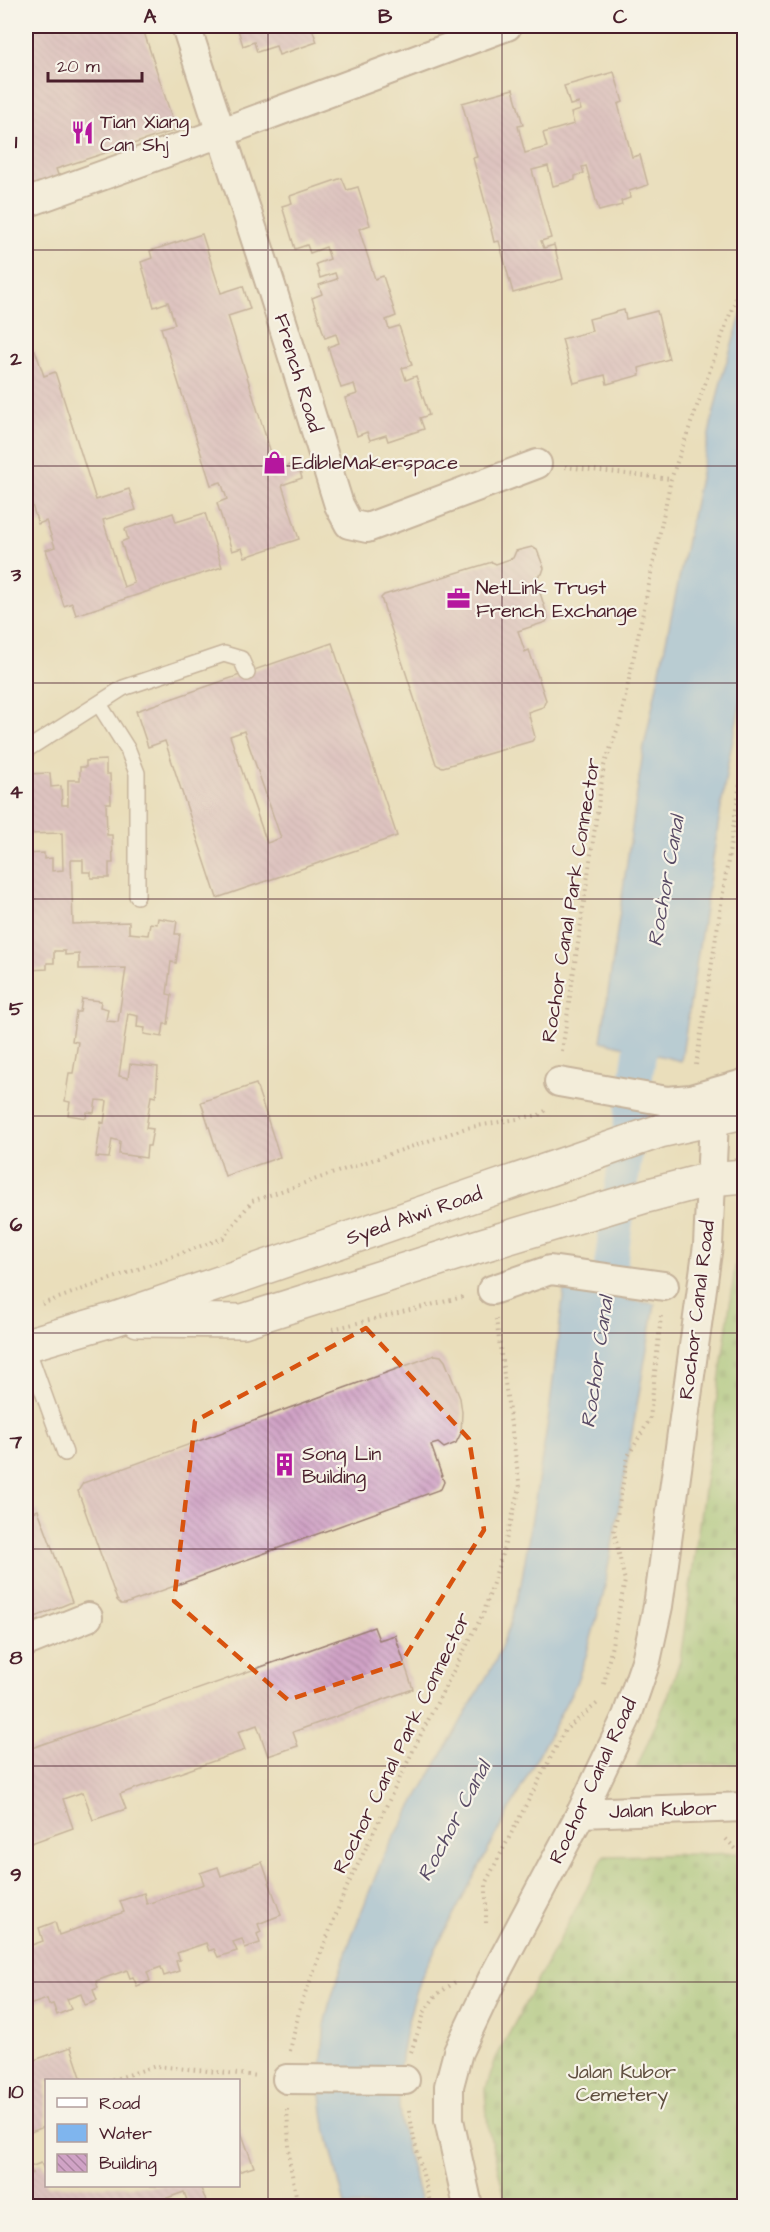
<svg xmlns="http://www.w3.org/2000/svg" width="770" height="2232" font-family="'Architects Daughter',sans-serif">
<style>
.cemetery{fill:url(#cemetery-stones);stroke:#6e704e;stroke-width:1.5}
.water{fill:#7fb5ee;stroke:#646a8c;stroke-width:1.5}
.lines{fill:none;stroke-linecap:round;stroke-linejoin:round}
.canal{stroke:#7fb5ee;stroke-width:33}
.building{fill:url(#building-back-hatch);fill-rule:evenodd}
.lane-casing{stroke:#9a7e73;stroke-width:18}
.street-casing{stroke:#9a7e73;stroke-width:32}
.secondary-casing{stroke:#9a7e73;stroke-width:36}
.path{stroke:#9a7e73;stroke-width:4;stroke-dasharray:1.5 4.5;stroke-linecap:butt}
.lane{stroke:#fff;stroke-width:15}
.street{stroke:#fff;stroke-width:28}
.secondary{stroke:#fff;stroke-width:33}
.marked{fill:none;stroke:#d8530f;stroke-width:4.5;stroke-dasharray:12 8;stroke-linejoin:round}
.grid{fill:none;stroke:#4a1f2b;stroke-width:1.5;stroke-opacity:0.55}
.labels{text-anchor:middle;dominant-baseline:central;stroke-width:4.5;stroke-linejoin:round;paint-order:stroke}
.poi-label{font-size:20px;fill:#4a1f2b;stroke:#f7f3e8;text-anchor:start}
.street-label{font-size:20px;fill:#4a1f2b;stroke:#f7f3e8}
.park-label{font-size:20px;fill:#605040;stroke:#f7f3e8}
.water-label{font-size:21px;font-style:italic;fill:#5a4c66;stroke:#f7f3e8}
.neatline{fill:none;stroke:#4a1f2b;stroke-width:2}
.grid-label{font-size:20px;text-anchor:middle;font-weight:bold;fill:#4a1f2b}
</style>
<defs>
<pattern id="cemetery-stones" width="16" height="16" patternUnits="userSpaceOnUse" patternTransform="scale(1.5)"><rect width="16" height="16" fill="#93c271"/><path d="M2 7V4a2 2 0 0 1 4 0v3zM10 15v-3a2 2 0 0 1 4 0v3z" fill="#80a662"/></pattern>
<pattern id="building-back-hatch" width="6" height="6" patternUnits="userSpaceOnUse" patternTransform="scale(1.5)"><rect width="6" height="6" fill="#d0a3c6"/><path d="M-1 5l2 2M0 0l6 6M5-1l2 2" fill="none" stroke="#ab84a1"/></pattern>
</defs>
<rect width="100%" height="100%" fill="#f7f3e8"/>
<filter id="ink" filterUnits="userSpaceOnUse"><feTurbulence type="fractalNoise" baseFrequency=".0167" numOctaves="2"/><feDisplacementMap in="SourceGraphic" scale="12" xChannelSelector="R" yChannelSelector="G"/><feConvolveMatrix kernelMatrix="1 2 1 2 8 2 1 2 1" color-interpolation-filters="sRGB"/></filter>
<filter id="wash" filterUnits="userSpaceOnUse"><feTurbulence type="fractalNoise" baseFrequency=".008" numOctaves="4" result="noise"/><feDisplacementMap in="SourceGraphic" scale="24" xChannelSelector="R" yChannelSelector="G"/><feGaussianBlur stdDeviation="1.35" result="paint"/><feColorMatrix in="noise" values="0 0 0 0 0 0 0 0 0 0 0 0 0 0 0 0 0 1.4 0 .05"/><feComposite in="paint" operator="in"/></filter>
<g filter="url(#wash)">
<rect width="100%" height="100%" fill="#eadebb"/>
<!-- cemetery -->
<g class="cemetery">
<polygon points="744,1204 744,1763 637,1767 668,1696 680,1660"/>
<polygon points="744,1853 744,2206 507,2206 488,2128 485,2092 496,2058 604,1856"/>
</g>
<!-- water -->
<g class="water">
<polygon points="744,306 744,686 728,763 681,1061 601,1041 643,752 712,420 722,377"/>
<path d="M564 1290 655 1304 603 1596 586 1656 575 1686 423 1973C406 2019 394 2068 400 2117 404 2147 415 2177 422 2206H345L324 2120 320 2085 325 2021 329 2005 350 1941 383 1857 495 1662 509 1627 521 1584 548 1421Z"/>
</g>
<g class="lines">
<!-- canal -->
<polyline class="canal" points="600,1342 646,1007"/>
</g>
<g id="blocks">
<!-- building -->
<g class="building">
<polygon points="26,26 142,26 176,130 56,169 62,186 26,198"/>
<polygon points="237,26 311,26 317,42 279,55 276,46 257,52 254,42 243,46"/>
<polygon points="614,72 623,102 618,104 632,157 640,155 648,185 629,191 630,198 621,201 622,205 599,211 586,166 582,167 584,173 575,176 575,180 553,186 548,166 532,170 551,238 541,241 544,248 554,245 563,279 513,293 499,241 494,242 491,229 492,228 473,158 477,157 462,103 513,89 523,125 518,126 525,153 547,147 543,133 574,124 571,113 581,110 579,103 570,105 564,86"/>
<polygon points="342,178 347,190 358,187 370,225 359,229 375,279 383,276 396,316 386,320 389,329 399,326 412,365 402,368 406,380 416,376 429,415 420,418 424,429 388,441 386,435 370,440 367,432 357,436 345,398 357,394 354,384 341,388 328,347 339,343 336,334 325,338 312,298 322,294 319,285 337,279 335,273 320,278 316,264 330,259 326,247 310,253 307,245 295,249 282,206 292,203 290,196"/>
<polygon points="202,234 221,293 243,286 250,309 228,316 276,469 297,463 302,478 282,485 299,539 245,557 242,548 232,551 217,503 227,499 221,482 211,485 161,328 175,324 168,302 154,307 141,262 152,258 150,251"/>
<polygon points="624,310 626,319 657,311 669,359 639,368 640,375 607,384 605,375 574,383 562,339 592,331 589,319"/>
<polygon points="35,350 44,376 55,372 96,500 129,489 136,510 103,520 124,587 134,583 121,542 128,539 125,529 173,513 176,522 205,513 222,567 76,615 72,603 64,606 46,550 55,547 46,521 38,524 26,486 26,353"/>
<polygon points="532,547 537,550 544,568 542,574 535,577 548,618 546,622 518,631 525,652 529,650 546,700 543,707 528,712 535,737 532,741 443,767 439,766 436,764 381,598 384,595 492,562 496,564 513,558 516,551"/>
<path d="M332 643 397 836 217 898 165 741 148 747 136 711ZM244 731 281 838 267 843 230 736Z"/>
<polygon points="106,760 106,774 110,774 111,803 106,803 107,835 112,835 113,863 109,863 109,878 91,878 91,872 83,872 83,860 71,860 73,924 129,922 129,933 148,935 150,923 157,924 158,918 177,921 175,934 180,934 176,963 171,962 167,994 172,995 168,1024 164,1024 162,1037 144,1034 145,1028 137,1027 138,1016 128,1014 119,1076 128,1078 130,1064 158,1067 156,1097 151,1096 146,1128 153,1129 150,1146 147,1146 146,1158 119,1154 120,1141 112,1139 109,1158 96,1157 101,1122 104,1123 107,1101 96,1100 94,1113 87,1112 86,1118 68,1115 70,1102 65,1101 69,1073 73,1073 78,1042 72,1041 76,1012 80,1012 82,999 101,1001 100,1007 108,1009 106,1021 118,1022 126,968 79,969 79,954 65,955 65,951 54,951 54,963 47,963 47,969 29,970 28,957 26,957 26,928 28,928 26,854 44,853 44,859 52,858 52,871 63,870 62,833 27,834 26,774 50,773 51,787 61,786 62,805 68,805 68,780 80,780 80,767 86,767 86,761"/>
<polygon points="256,1084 280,1157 225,1176 201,1102"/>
<polygon points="435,1355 441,1356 445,1361 460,1398 462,1412 461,1433 456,1443 444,1448 438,1443 431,1445 444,1482 441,1489 125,1604 121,1604 117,1600 78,1491 83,1483"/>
<polygon points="38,1510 72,1602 26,1621 26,1515"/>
<polygon points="374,1627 379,1640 395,1635 413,1689 293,1732 298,1746 268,1756 257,1725 238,1732 245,1750 120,1794 126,1809 93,1820 83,1792 63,1799 73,1828 26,1845 26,1750"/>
<polygon points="262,1862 281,1915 258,1924 261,1932 257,1934 260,1943 245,1948 242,1939 233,1942 237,1951 218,1957 214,1949 209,1951 206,1943 177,1953 180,1960 176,1961 179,1971 164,1976 161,1967 147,1972 150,1981 137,1986 133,1977 130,1978 127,1970 96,1981 98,1988 93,1990 97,2001 85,2005 81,1994 67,1999 71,2009 57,2015 53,2004 49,2005 47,1999 26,2006 26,1947 43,1941 39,1928 55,1922 59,1935 124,1912 120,1901 144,1893 147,1904 204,1884 200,1873 218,1867 221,1876"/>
<polygon points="71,2047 82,2080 46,2080 46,2126 26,2134 26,2063"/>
<polygon points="238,2124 254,2167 238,2172"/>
<polygon points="41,2163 44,2169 46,2168 46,2186 200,2186 208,2206 189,2206 184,2192 145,2206 26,2206 26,2176 32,2173 30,2167"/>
</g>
</g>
</g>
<g filter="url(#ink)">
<use href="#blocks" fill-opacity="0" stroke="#9a7e73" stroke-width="1.5"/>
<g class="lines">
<defs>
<g id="lane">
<polyline points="99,704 128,750 137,773 137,896"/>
<polyline points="26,750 123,688 224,654 241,659 247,673"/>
<polyline points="26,1345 65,1453"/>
</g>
<g id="street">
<polyline points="186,26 271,286 339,505 349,524 367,528 537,464"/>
<polyline points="26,203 220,133 507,26"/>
<polyline points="559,1082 667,1101 691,1099 744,1084"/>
<polyline points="492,1290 550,1270 664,1286"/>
<polyline points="26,1642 88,1617"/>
<polyline points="581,1813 744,1807"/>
<polyline points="287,2079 405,2080"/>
<polyline points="468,2206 449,2120 449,2086 458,2052 492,1980 581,1813 627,1716 646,1661 658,1606 708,1245 714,1120"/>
</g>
<g id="secondary">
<polyline points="138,1320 243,1321 486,1244 646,1196 710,1179 744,1176"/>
<polyline points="26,1345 115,1319 660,1131 744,1112"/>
</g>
</defs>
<!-- lane casing -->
<use href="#lane" class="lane-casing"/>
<!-- street casing -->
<use href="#street" class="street-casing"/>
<!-- secondary casing -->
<use href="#secondary" class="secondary-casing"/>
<!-- path -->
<g class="path">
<polyline points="565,467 671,479"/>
<polyline points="562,1051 604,766 620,722 671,479 744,275"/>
<polyline points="696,1065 744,758"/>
<polyline points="42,1304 223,1238 252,1201 466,1128 539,1115 548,1109"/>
<polyline points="333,1329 463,1297"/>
<polyline points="604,1684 625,1581 614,1532 628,1456 650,1419 661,1316"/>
<polyline points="726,1839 744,1857"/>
<polyline points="486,1923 486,1882 565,1730 599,1702"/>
<polyline points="290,2051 300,2007 345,1891 425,1726 484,1612 503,1551 520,1488 496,1319"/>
<polyline points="411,2052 425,2011 436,1995 457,1981"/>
<polyline points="112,2080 156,2066 259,2076"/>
<polyline points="287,2109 290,2164 298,2206"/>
<polyline points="409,2110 414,2139 431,2206"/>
</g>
<!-- lane -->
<use href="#lane" class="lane"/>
<!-- street -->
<use href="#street" class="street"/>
<!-- secondary -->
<use href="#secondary" class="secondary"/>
</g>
</g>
<!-- marked area -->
<path d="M0 0H770V2232H0ZM366 1328 469 1439 484 1530 401 1663 288 1700 174 1601 195 1421Z" fill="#eadebb" fill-opacity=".55" fill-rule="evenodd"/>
<path class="marked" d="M366 1328 469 1439 484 1530 401 1663 288 1700 174 1601 195 1421Z"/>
<!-- grid -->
<path class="grid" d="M268 26V2206M502 26V2206M26 250H744M26 466H744M26 683H744M26 899H744M26 1116H744M26 1333H744M26 1549H744M26 1766H744M26 1982H744"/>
<!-- icons -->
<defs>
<symbol id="restaurant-bare" viewBox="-9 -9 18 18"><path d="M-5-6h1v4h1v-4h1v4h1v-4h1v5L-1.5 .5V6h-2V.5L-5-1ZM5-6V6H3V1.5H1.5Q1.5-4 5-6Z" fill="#b5179e" stroke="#f7f3e8" stroke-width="2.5" paint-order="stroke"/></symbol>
<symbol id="shop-bare" viewBox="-9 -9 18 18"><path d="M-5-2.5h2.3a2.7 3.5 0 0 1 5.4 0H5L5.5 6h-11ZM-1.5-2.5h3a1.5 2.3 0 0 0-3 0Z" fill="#b5179e" stroke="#f7f3e8" stroke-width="2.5" paint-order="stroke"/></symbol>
<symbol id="office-bare" viewBox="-9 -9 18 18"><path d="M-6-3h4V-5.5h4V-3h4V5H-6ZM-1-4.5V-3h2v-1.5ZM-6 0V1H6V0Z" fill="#b5179e" stroke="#f7f3e8" stroke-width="2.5" paint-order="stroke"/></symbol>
<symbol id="building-bare" viewBox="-9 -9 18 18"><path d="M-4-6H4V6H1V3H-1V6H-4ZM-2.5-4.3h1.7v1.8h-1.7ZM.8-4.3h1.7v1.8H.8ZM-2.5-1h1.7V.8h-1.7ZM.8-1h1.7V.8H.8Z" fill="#b5179e" stroke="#f7f3e8" stroke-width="2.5" paint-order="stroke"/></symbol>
</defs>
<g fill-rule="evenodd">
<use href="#restaurant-bare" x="66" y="116" width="33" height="33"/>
<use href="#shop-bare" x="258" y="446" width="33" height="33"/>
<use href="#office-bare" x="442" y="582" width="33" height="33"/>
<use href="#building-bare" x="268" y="1448" width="33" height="33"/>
</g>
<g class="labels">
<!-- poi labels -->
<g class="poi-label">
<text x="100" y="122">Tian Xiang<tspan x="100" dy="23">Can Shj</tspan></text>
<text x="292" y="463">EdibleMakerspace</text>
<text x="476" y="588">NetLink Trust<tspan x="476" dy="23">French Exchange</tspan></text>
<text x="302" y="1454">Song Lin<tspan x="302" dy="23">Building</tspan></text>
</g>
<!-- street labels -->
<g class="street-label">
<text transform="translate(298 373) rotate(73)">French Road</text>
<text transform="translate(571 900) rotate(-81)">Rochor Canal Park Connector</text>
<text transform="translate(414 1216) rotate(-19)">Syed Alwi Road</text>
<text transform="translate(697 1310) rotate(-83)">Rochor Canal Road</text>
<text transform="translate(402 1743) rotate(-64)">Rochor Canal Park Connector</text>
<text transform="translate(593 1781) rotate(-65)">Rochor Canal Road</text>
<text transform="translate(663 1810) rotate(-2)">Jalan Kubor</text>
</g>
<!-- park labels -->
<g class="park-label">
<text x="622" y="2072">Jalan Kubor<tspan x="622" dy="23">Cemetery</tspan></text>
</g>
<!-- water labels -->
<g class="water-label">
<text transform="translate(666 881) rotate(-80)">Rochor Canal</text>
<text transform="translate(597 1362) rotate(-82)">Rochor Canal</text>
<text transform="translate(454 1821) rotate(-62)">Rochor Canal</text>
</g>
</g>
<!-- margin -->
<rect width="770" height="2232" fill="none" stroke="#f7f3e8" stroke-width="66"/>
<!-- legend -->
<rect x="45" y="2079" width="195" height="108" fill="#f7f3e8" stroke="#b29e9c" stroke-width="1.5"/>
<rect x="57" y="2098" width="30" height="9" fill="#ffffff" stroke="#b29e9c" stroke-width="1.5"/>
<text x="99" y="2109" font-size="18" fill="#4a1f2b">Road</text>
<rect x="57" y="2124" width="30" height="18" fill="#7fb5ee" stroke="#b29e9c" stroke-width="1.5"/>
<text x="99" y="2139" font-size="18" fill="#4a1f2b">Water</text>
<rect x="57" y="2154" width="30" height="18" fill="url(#building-back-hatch)" stroke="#b29e9c" stroke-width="1.5"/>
<text x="99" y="2169" font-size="18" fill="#4a1f2b">Building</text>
<!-- scale -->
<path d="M48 72v9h94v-9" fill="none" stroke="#4a1f2b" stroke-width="3"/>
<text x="57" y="72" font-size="18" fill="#4a1f2b" stroke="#f7f3e8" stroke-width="4.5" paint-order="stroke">20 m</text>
<rect x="33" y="33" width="704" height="2166" class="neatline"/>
<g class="grid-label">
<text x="150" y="23">A</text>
<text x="385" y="23">B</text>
<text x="620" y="23">C</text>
<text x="16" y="148">1</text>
<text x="16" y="365">2</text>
<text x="16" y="581">3</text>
<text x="16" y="798">4</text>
<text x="16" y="1015">5</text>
<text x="16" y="1231">6</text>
<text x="16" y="1448">7</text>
<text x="16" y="1664">8</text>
<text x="16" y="1881">9</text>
<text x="16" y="2098">10</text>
</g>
</svg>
